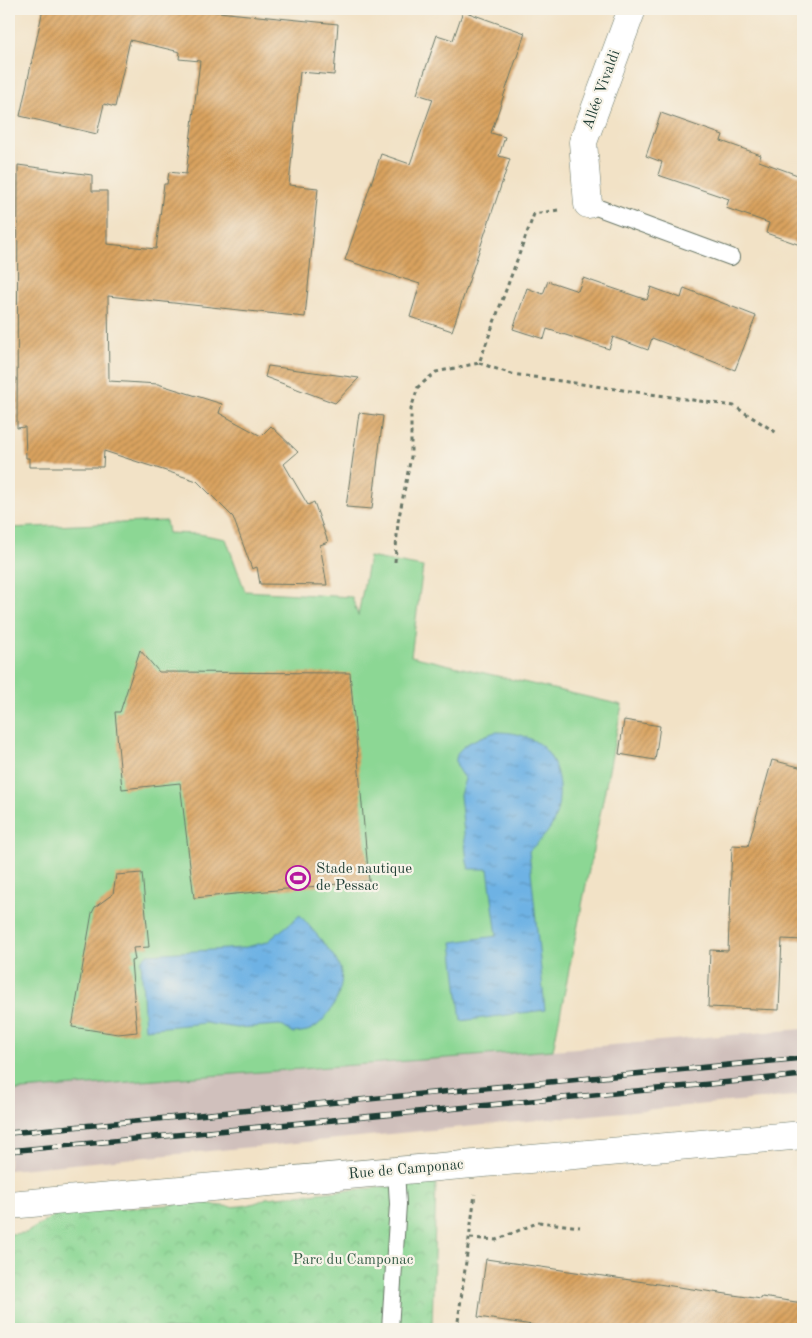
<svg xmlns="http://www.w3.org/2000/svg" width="812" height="1338" font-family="'Old Standard TT',serif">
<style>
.railway{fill:#d0c0bc}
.grass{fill:#8cd794;stroke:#568a64}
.park{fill:url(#park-crowns);stroke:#568a64}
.water{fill:url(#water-ripples);stroke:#46788c}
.building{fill:url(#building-hatch)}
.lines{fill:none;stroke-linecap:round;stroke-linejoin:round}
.lane-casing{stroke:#697767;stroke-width:18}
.street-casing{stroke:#697767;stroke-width:29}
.path{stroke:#697767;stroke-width:3;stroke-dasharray:4 4;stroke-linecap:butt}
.lane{stroke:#fff;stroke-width:16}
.street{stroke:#fff;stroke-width:28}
.rail-casing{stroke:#1f3d34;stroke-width:5.5}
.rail{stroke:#f7f3e8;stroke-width:4;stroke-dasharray:11;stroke-linecap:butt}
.labels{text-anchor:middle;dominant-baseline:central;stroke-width:4.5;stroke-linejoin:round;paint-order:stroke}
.street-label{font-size:15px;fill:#1f3d34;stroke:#f7f3e8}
.poi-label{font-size:15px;fill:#1f3d34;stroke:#f7f3e8;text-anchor:start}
.park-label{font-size:15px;fill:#355c47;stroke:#f7f3e8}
</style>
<defs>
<pattern id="park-crowns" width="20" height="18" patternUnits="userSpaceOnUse" patternTransform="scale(1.25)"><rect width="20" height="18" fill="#8cd794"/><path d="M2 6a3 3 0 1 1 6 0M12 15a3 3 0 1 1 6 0" fill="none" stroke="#78b980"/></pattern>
<pattern id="water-ripples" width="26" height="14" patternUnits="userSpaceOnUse" patternTransform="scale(1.25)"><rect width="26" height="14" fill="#6eb2e4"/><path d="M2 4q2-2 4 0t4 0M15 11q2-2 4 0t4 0" fill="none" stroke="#5a92ba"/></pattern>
<pattern id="building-hatch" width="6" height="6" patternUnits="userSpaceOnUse" patternTransform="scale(1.25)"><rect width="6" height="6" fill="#daa35f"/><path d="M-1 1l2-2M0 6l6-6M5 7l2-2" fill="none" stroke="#b0864f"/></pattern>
</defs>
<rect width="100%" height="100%" fill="#f7f3e8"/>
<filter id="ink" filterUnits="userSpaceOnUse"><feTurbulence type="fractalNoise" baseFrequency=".02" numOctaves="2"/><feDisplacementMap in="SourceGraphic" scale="10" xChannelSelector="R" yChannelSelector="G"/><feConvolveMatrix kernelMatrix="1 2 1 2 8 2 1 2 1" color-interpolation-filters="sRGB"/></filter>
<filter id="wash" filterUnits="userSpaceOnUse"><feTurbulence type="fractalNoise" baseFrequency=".0096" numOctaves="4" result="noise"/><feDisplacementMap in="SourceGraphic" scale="20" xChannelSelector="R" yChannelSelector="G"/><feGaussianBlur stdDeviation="1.12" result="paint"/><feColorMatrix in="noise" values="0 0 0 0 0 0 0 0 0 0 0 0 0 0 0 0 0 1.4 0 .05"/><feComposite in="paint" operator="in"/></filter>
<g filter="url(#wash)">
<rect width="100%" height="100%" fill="#f2e2c6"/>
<!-- railway -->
<polygon class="railway" points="803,1029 803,1095 9,1170 9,1091 553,1050"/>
<!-- grass -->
<polygon class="grass" points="166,521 168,533 199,534 226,539 245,591 352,597 358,616 369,557 423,567 411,656 622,705 553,1050 9,1091 9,528"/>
<!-- park -->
<path class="park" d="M436 1182 432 1329H9V1234L26 1233 57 1214 205 1202C222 1209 250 1208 266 1198Z"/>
<!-- water -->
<g class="water">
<path d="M495 732C511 732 525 734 539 744 562 761 564 802 552 825 546 836 537 843 529 851L545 1010 461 1021 452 942 497 936 488 869H469L467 862 460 795 465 779C440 751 472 740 495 732Z"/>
<path d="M300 915C311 929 338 956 341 972 345 991 328 1020 312 1029 307 1032 299 1032 293 1033L280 1025 237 1028 205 1023 145 1029 141 960 148 954 242 948 267 942Z"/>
</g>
<g id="blocks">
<!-- building -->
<g class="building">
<polygon points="43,9 188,9 338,24 334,75 300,72 289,185 318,188 305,317 108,296 109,381 158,384 222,404 219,413 261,436 271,426 298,452 284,464 308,505 314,502 328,542 320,545 327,585 260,584 257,567 252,569 233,517 197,481 104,451 103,467 29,467 29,458 26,458 25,427 17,428 18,165 92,175 92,191 107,191 107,244 156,249 164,184 167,184 169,172 186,174 200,61 179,59 180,52 130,40 115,107 104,104 97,134 20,116"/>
<polygon points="463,11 525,33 491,133 505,137 499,156 510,159 452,331 410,317 420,284 345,260 381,154 410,164 433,99 417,94 437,35 453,40"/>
<polygon points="661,113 723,135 721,141 761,155 759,161 803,177 803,246 766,233 769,223 726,208 729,199 658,175 662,162 646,156"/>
<polygon points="583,278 647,300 651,287 681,298 684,288 756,316 735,370 652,338 648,350 613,337 609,349 547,329 544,339 513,329 527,288 543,294 548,281 578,291"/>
<polygon points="268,366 359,378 335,403 265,377"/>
<polygon points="359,413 383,416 372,509 346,507"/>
<polygon points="140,650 159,672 350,673 369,881 194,898 180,783 122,789 115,712 120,712"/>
<polygon points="624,720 660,726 655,760 619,754"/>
<polygon points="772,760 803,768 803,940 782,939 779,1010 708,1007 710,950 728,951 732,845 748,846"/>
<polygon points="142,873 149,947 133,948 135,960 131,961 137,1032 118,1034 72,1027 92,913 95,907 113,894 116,875"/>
<polygon points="486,1259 761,1299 762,1297 803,1303 803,1329 560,1329 478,1317"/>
</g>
</g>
</g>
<g filter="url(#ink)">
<use href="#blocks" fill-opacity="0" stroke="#697767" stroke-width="1"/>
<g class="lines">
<defs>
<g id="lane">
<polyline points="588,204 731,257"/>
<polyline points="390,1329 398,1204 396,1171"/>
</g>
<g id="street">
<polyline points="588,204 583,142 632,9"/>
<polyline points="9,1205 803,1135"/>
</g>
</defs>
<!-- lane casing -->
<use href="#lane" class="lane-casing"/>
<!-- street casing -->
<use href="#street" class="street-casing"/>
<!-- path -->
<g class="path">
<polyline points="479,363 512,374 734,406 777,433"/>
<polyline points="395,562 398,522 411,457 411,409 418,387 436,372 479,363 534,214 558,210"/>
<polyline points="470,1238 496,1240 539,1222 580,1227"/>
<polyline points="457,1329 475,1194"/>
</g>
<!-- lane -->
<use href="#lane" class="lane"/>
<!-- street -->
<use href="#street" class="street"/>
<defs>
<g id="rail">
<polyline points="9,1133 803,1058"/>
<polyline points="9,1151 803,1075"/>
</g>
</defs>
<!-- rail casing -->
<use href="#rail" class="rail-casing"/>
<!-- rail -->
<use href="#rail" class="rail"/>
</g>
</g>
<!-- icons -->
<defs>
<symbol id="stadium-ring" viewBox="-11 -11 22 22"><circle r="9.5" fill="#f7f3e8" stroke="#b5179e" stroke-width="1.5"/><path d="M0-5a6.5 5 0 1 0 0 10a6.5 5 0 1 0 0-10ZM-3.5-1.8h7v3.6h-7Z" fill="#b5179e"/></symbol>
</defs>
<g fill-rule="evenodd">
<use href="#stadium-ring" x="284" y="864" width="28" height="28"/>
</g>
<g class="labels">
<!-- street labels -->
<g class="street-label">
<text transform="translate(602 90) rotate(-70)">Allée Vivaldi</text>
<text transform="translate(406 1170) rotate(-5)">Rue de Camponac</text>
</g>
<!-- poi labels -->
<g class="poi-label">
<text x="316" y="869">Stade nautique<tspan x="316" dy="17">de Pessac</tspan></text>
</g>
<!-- park labels -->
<g class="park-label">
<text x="353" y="1260">Parc du Camponac</text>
</g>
</g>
<!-- margin -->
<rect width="812" height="1338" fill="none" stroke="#f7f3e8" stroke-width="30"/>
</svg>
